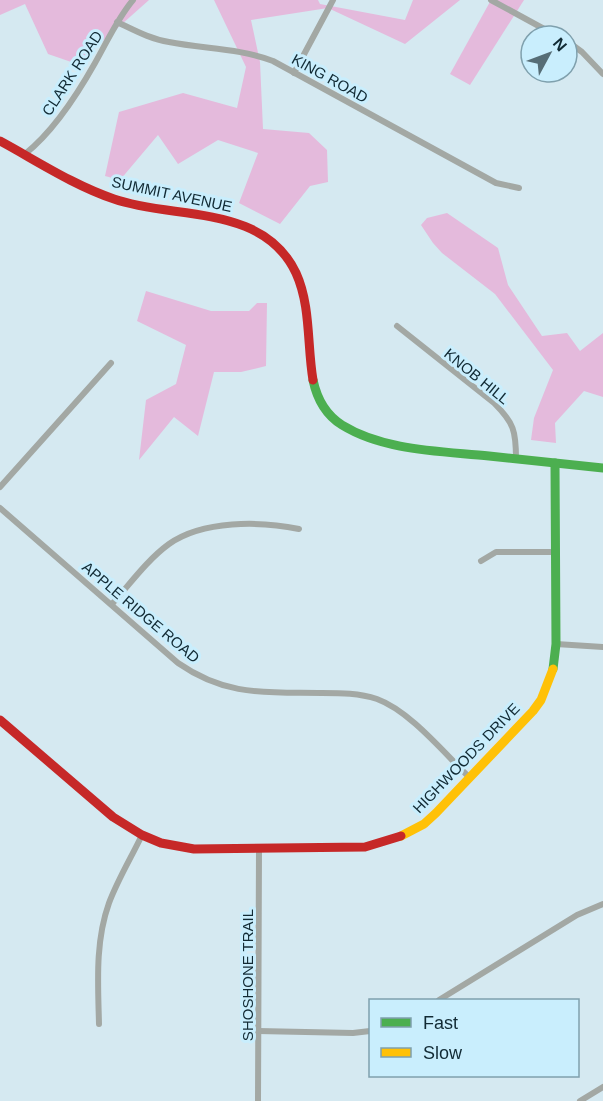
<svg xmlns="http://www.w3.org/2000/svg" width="603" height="1101" font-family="Helvetica,sans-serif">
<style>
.green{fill:#e4badc}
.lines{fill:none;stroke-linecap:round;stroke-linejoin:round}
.street{stroke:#a3a8a4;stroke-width:6}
.fast{stroke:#4caf50;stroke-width:9}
.slow{stroke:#ffc107;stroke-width:9}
.jam{stroke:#c62828;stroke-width:9}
.labels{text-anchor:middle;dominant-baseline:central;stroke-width:6;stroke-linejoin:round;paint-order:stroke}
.street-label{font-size:15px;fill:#112a34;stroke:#c9eefd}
</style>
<rect width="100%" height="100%" fill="#d5e9f1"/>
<!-- green -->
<g class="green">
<polygon points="0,0 149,0 77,64 48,54 25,4 0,15"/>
<polygon points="214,0 318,0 320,4 405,20 413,0 460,0 405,44 328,8 251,20 260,62 263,129 309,133 327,150 328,182 310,186 280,224 239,203 258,153 218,140 178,164 158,135 120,180 105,176 119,112 183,93 237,108 246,67"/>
<polygon points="491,0 524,0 470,85 450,74"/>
<polygon points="447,213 498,248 508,285 542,336 567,333 580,351 603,333 603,397 584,391 555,423 556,443 531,440 534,418 553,370 495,294 442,253 433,243 421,225 427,218"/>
<polygon points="146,291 211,311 249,311 257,303 267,303 266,366 241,372 214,372 198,436 174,417 139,460 146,400 176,384 186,345 137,321"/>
</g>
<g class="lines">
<!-- street -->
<g class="street">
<polyline points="491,0 557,36"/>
<path d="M117 22C134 30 150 39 169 42 204 49 239 48 273 61L496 183 519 188"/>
<polyline points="567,41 582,52 603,74"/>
<polyline points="294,73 333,0"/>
<path d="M25 154C54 131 77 95 95 63 107 42 117 19 133 0"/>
<path d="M397 326 494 403C514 423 516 431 516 459"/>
<polyline points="0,487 111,363"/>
<path d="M0 508 178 663C227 697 266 692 322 693 341 693 359 693 377 699 410 711 444 753 470 778"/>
<polyline points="481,561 496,552 555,552"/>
<path d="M112 604C130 584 147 560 169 544 203 520 260 521 299 529"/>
<polyline points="556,644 603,647"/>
<polyline points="439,1000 577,915 603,904"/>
<path d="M99 1024C98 983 95 942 109 903 118 879 131 858 142 835"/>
<polyline points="258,1031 353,1033 370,1031"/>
<polyline points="258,1101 259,849"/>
<polyline points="580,1101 603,1087"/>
</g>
<!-- fast -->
<g class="fast">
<path d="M313 380C317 399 326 415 342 425 384 451 441 451 489 456 527 460 565 464 603 468"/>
<polyline points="553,669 556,644 555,463"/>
</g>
<!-- slow -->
<polyline class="slow" points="401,836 424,824 436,813 533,711 541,700 553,669"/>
<!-- jam -->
<g class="jam">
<path d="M0 141C37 161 73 185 114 199 174 220 263 203 296 273 311 306 307 345 313 380"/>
<polyline points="0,720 113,817 142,835 161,843 194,849 365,847 401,836"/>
</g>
</g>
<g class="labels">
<!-- street labels -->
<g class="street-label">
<text transform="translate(72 73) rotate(-57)">CLARK ROAD</text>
<text transform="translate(330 78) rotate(29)">KING ROAD</text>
<text transform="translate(172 194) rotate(12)">SUMMIT AVENUE</text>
<text transform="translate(477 376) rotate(39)">KNOB HILL</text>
<text transform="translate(141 612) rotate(40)">APPLE RIDGE ROAD</text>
<text transform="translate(466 758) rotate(-46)">HIGHWOODS DRIVE</text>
<text transform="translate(247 975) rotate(-90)">SHOSHONE TRAIL</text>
</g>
</g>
<!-- legend -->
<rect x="369" y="999" width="210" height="78" fill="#c9eefd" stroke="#7fa0ad" stroke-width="1.5"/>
<rect x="381" y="1018" width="30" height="9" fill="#4caf50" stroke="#7fa0ad" stroke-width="1.5"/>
<text x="423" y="1029" font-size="18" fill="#112a34">Fast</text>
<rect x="381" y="1048" width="30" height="9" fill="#ffc107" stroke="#7fa0ad" stroke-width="1.5"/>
<text x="423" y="1059" font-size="18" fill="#112a34">Slow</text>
<!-- north arrow -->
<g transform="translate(549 54) rotate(49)"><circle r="28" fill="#c9eefd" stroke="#7fa0ad" stroke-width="1.5"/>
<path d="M0-4.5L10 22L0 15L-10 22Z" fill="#566d76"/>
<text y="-9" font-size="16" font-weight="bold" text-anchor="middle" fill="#112a34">N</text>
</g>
</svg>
